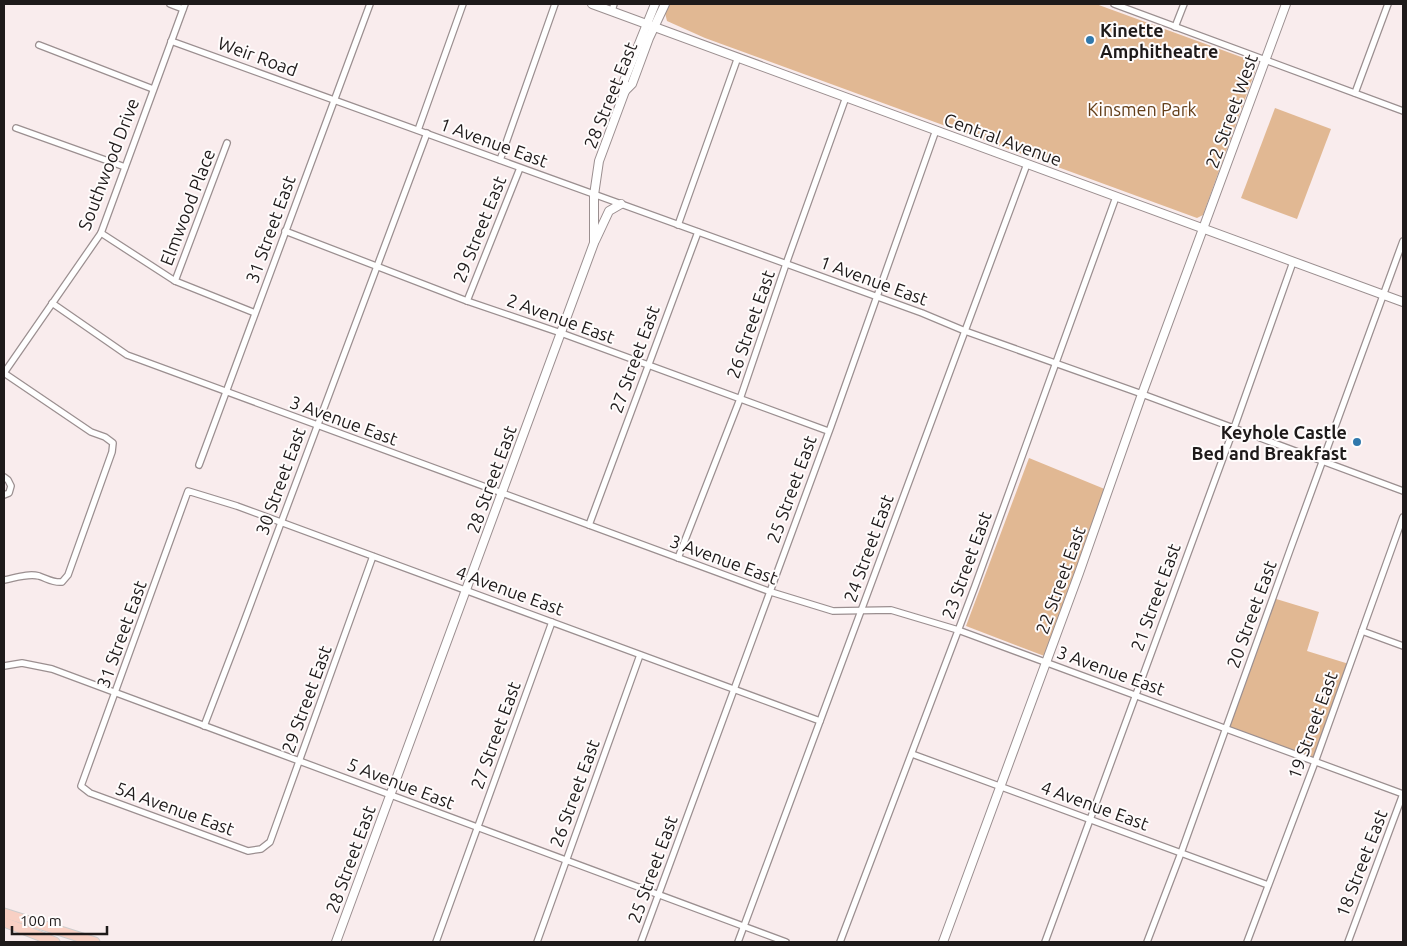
<svg xmlns="http://www.w3.org/2000/svg" width="1407" height="946" font-family="Ubuntu,sans-serif">
<style>
.green{fill:#e1b893}
.lines{fill:none;stroke-linecap:round;stroke-linejoin:round}
.street-casing{stroke:#9b8f90;stroke-width:8}
.secondary-casing{stroke:#9b8f90;stroke-width:10}
.primary-casing{stroke:#cecdcd;stroke-width:11}
.street{stroke:#fff;stroke-width:5.5}
.secondary{stroke:#fff;stroke-width:8}
.primary{stroke:#f8d0c4;stroke-width:9}
.poi-dot{fill:#3078ac;stroke:#fffcfc;stroke-width:2}
.labels{text-anchor:middle;dominant-baseline:central;stroke-width:4;stroke-linejoin:round;paint-order:stroke}
.poi-label{font-size:18px;font-weight:bold;fill:#1e1a1a;stroke:#fffcfc;text-anchor:start}
.street-label{font-size:18px;fill:#1e1a1a;stroke:#fffcfc}
.park-label{font-size:18px;fill:#633e19;stroke:#fffcfc}
</style>
<rect width="100%" height="100%" fill="#f9eced"/>
<!-- green -->
<g class="green">
<polygon points="668,4 1096,4 1255,62 1257,66 1203,215 1197,218 705,38 667,21 665,13"/>
<polygon points="1275,108 1331,129 1297,219 1241,198"/>
<polygon points="1029,458 1107,490 1047,657 966,626"/>
<polygon points="1273,598 1319,612 1307,651 1349,664 1314,760 1226,728"/>
</g>
<g class="lines">
<defs>
<g id="street">
<polyline points="170,4 183,9"/>
<polyline points="1114,4 1403,111"/>
<polyline points="612,11 614,4"/>
<polyline points="1175,27 1184,4"/>
<polyline points="171,41 922,313 965,331 1142,394 1403,491"/>
<polyline points="39,45 153,89"/>
<polyline points="1355,93 1388,4"/>
<polyline points="16,128 125,167"/>
<polyline points="418,130 463,4"/>
<polyline points="500,160 555,4"/>
<polyline points="678,225 738,57"/>
<polyline points="285,231 467,301 561,333 828,431"/>
<polyline points="101,233 175,281 255,313"/>
<polyline points="175,281 227,143"/>
<polyline points="467,301 520,168"/>
<polyline points="52,303 127,355 138,359 771,592 833,611 891,610 958,630 1403,794"/>
<polyline points="4,373 101,233 185,4"/>
<polyline points="199,465 370,4"/>
<polyline points="4,477 8,480 11,486 9,493 4,495"/>
<polyline points="589,525 698,232"/>
<polyline points="373,556 270,842 261,849 248,851 90,793 81,786 188,491 237,506 820,721"/>
<polyline points="678,558 740,399 786,264 846,97"/>
<path d="M4 580C15 578 28 573 39 576 48 579 53 583 62 582L68 575 112 452 113 443 105 437 91 432 4 373"/>
<polyline points="1362,631 1403,646"/>
<polyline points="4,666 22,663 52,669 786,942"/>
<polyline points="204,726 242,627 427,133"/>
<polyline points="912,754 1268,885"/>
<polyline points="436,942 552,622"/>
<polyline points="537,942 640,655"/>
<polyline points="641,942 831,426 936,130"/>
<polyline points="738,942 1027,164"/>
<polyline points="840,942 975,586 1116,197"/>
<polyline points="1045,942 1234,428 1293,262"/>
<polyline points="1147,942 1181,853 1290,550 1403,241"/>
<polyline points="1247,942 1315,762 1403,517"/>
<polyline points="1348,942 1403,794"/>
</g>
<g id="secondary">
<polyline points="592,4 1403,302"/>
<polyline points="625,91 624,81 655,4"/>
<polyline points="595,241 609,211 621,204"/>
<polyline points="336,942 594,243 594,195 599,161 625,91 632,84 649,38 665,4"/>
<polyline points="943,942 1079,573 1142,394 1286,4"/>
</g>
<g id="primary">
<polyline points="4,913 95,942"/>
<polyline points="4,922 55,942"/>
</g>
</defs>
<!-- street casing -->
<use href="#street" class="street-casing"/>
<!-- secondary casing -->
<use href="#secondary" class="secondary-casing"/>
<!-- primary casing -->
<use href="#primary" class="primary-casing"/>
<!-- street -->
<use href="#street" class="street"/>
<!-- secondary -->
<use href="#secondary" class="secondary"/>
<!-- primary -->
<use href="#primary" class="primary"/>
</g>
<!-- markers -->
<g class="poi-dot">
<circle cx="1090" cy="40" r="5"/>
<circle cx="1357" cy="442" r="5"/>
</g>
<g class="labels">
<!-- poi labels -->
<g class="poi-label">
<text x="1100" y="30">Kinette<tspan x="1100" dy="21">Amphitheatre</tspan></text>
<text x="1347" y="432" text-anchor="end">Keyhole Castle<tspan x="1347" dy="21">Bed and Breakfast</tspan></text>
</g>
<!-- street labels -->
<g class="street-label">
<text transform="translate(258 56) rotate(20)">Weir Road</text>
<text transform="translate(610 95) rotate(-68)">28 Street East</text>
<text transform="translate(1231 111) rotate(-70)">22 Street West</text>
<text transform="translate(1003 139) rotate(20)">Central Avenue</text>
<text transform="translate(494 142) rotate(20)">1 Avenue East</text>
<text transform="translate(108 164) rotate(-69)">Southwood Drive</text>
<text transform="translate(187 207) rotate(-69)">Elmwood Place</text>
<text transform="translate(270 229) rotate(-70)">31 Street East</text>
<text transform="translate(479 229) rotate(-68)">29 Street East</text>
<text transform="translate(874 280) rotate(20)">1 Avenue East</text>
<text transform="translate(561 318) rotate(20)">2 Avenue East</text>
<text transform="translate(750 324) rotate(-71)">26 Street East</text>
<text transform="translate(634 359) rotate(-70)">27 Street East</text>
<text transform="translate(344 420) rotate(20)">3 Avenue East</text>
<text transform="translate(491 479) rotate(-70)">28 Street East</text>
<text transform="translate(280 481) rotate(-70)">30 Street East</text>
<text transform="translate(791 489) rotate(-70)">25 Street East</text>
<text transform="translate(868 548) rotate(-70)">24 Street East</text>
<text transform="translate(724 559) rotate(20)">3 Avenue East</text>
<text transform="translate(966 565) rotate(-70)">23 Street East</text>
<text transform="translate(1060 580) rotate(-70)">22 Street East</text>
<text transform="translate(510 590) rotate(20)">4 Avenue East</text>
<text transform="translate(1155 597) rotate(-70)">21 Street East</text>
<text transform="translate(1251 614) rotate(-70)">20 Street East</text>
<text transform="translate(121 634) rotate(-70)">31 Street East</text>
<text transform="translate(1111 670) rotate(20)">3 Avenue East</text>
<text transform="translate(306 699) rotate(-70)">29 Street East</text>
<text transform="translate(1312 725) rotate(-70)">19 Street East</text>
<text transform="translate(495 735) rotate(-70)">27 Street East</text>
<text transform="translate(401 783) rotate(21)">5 Avenue East</text>
<text transform="translate(574 793) rotate(-70)">26 Street East</text>
<text transform="translate(1095 805) rotate(20)">4 Avenue East</text>
<text transform="translate(175 808) rotate(20)">5A Avenue East</text>
<text transform="translate(350 859) rotate(-70)">28 Street East</text>
<text transform="translate(1361 863) rotate(-69)">18 Street East</text>
<text transform="translate(652 869) rotate(-70)">25 Street East</text>
</g>
<!-- park labels -->
<g class="park-label">
<text x="1142" y="109">Kinsmen Park</text>
</g>
</g>
<!-- border -->
<rect width="1407" height="946" fill="none" stroke="#1e1a1a" stroke-width="10"/>
<!-- scale -->
<path d="M12 926v8h95v-8" fill="none" stroke="#1e1a1a" stroke-width="2.5"/>
<text x="20" y="926" font-size="15" fill="#1e1a1a" stroke="#fffcfc" stroke-width="4" paint-order="stroke">100 m</text>
</svg>
